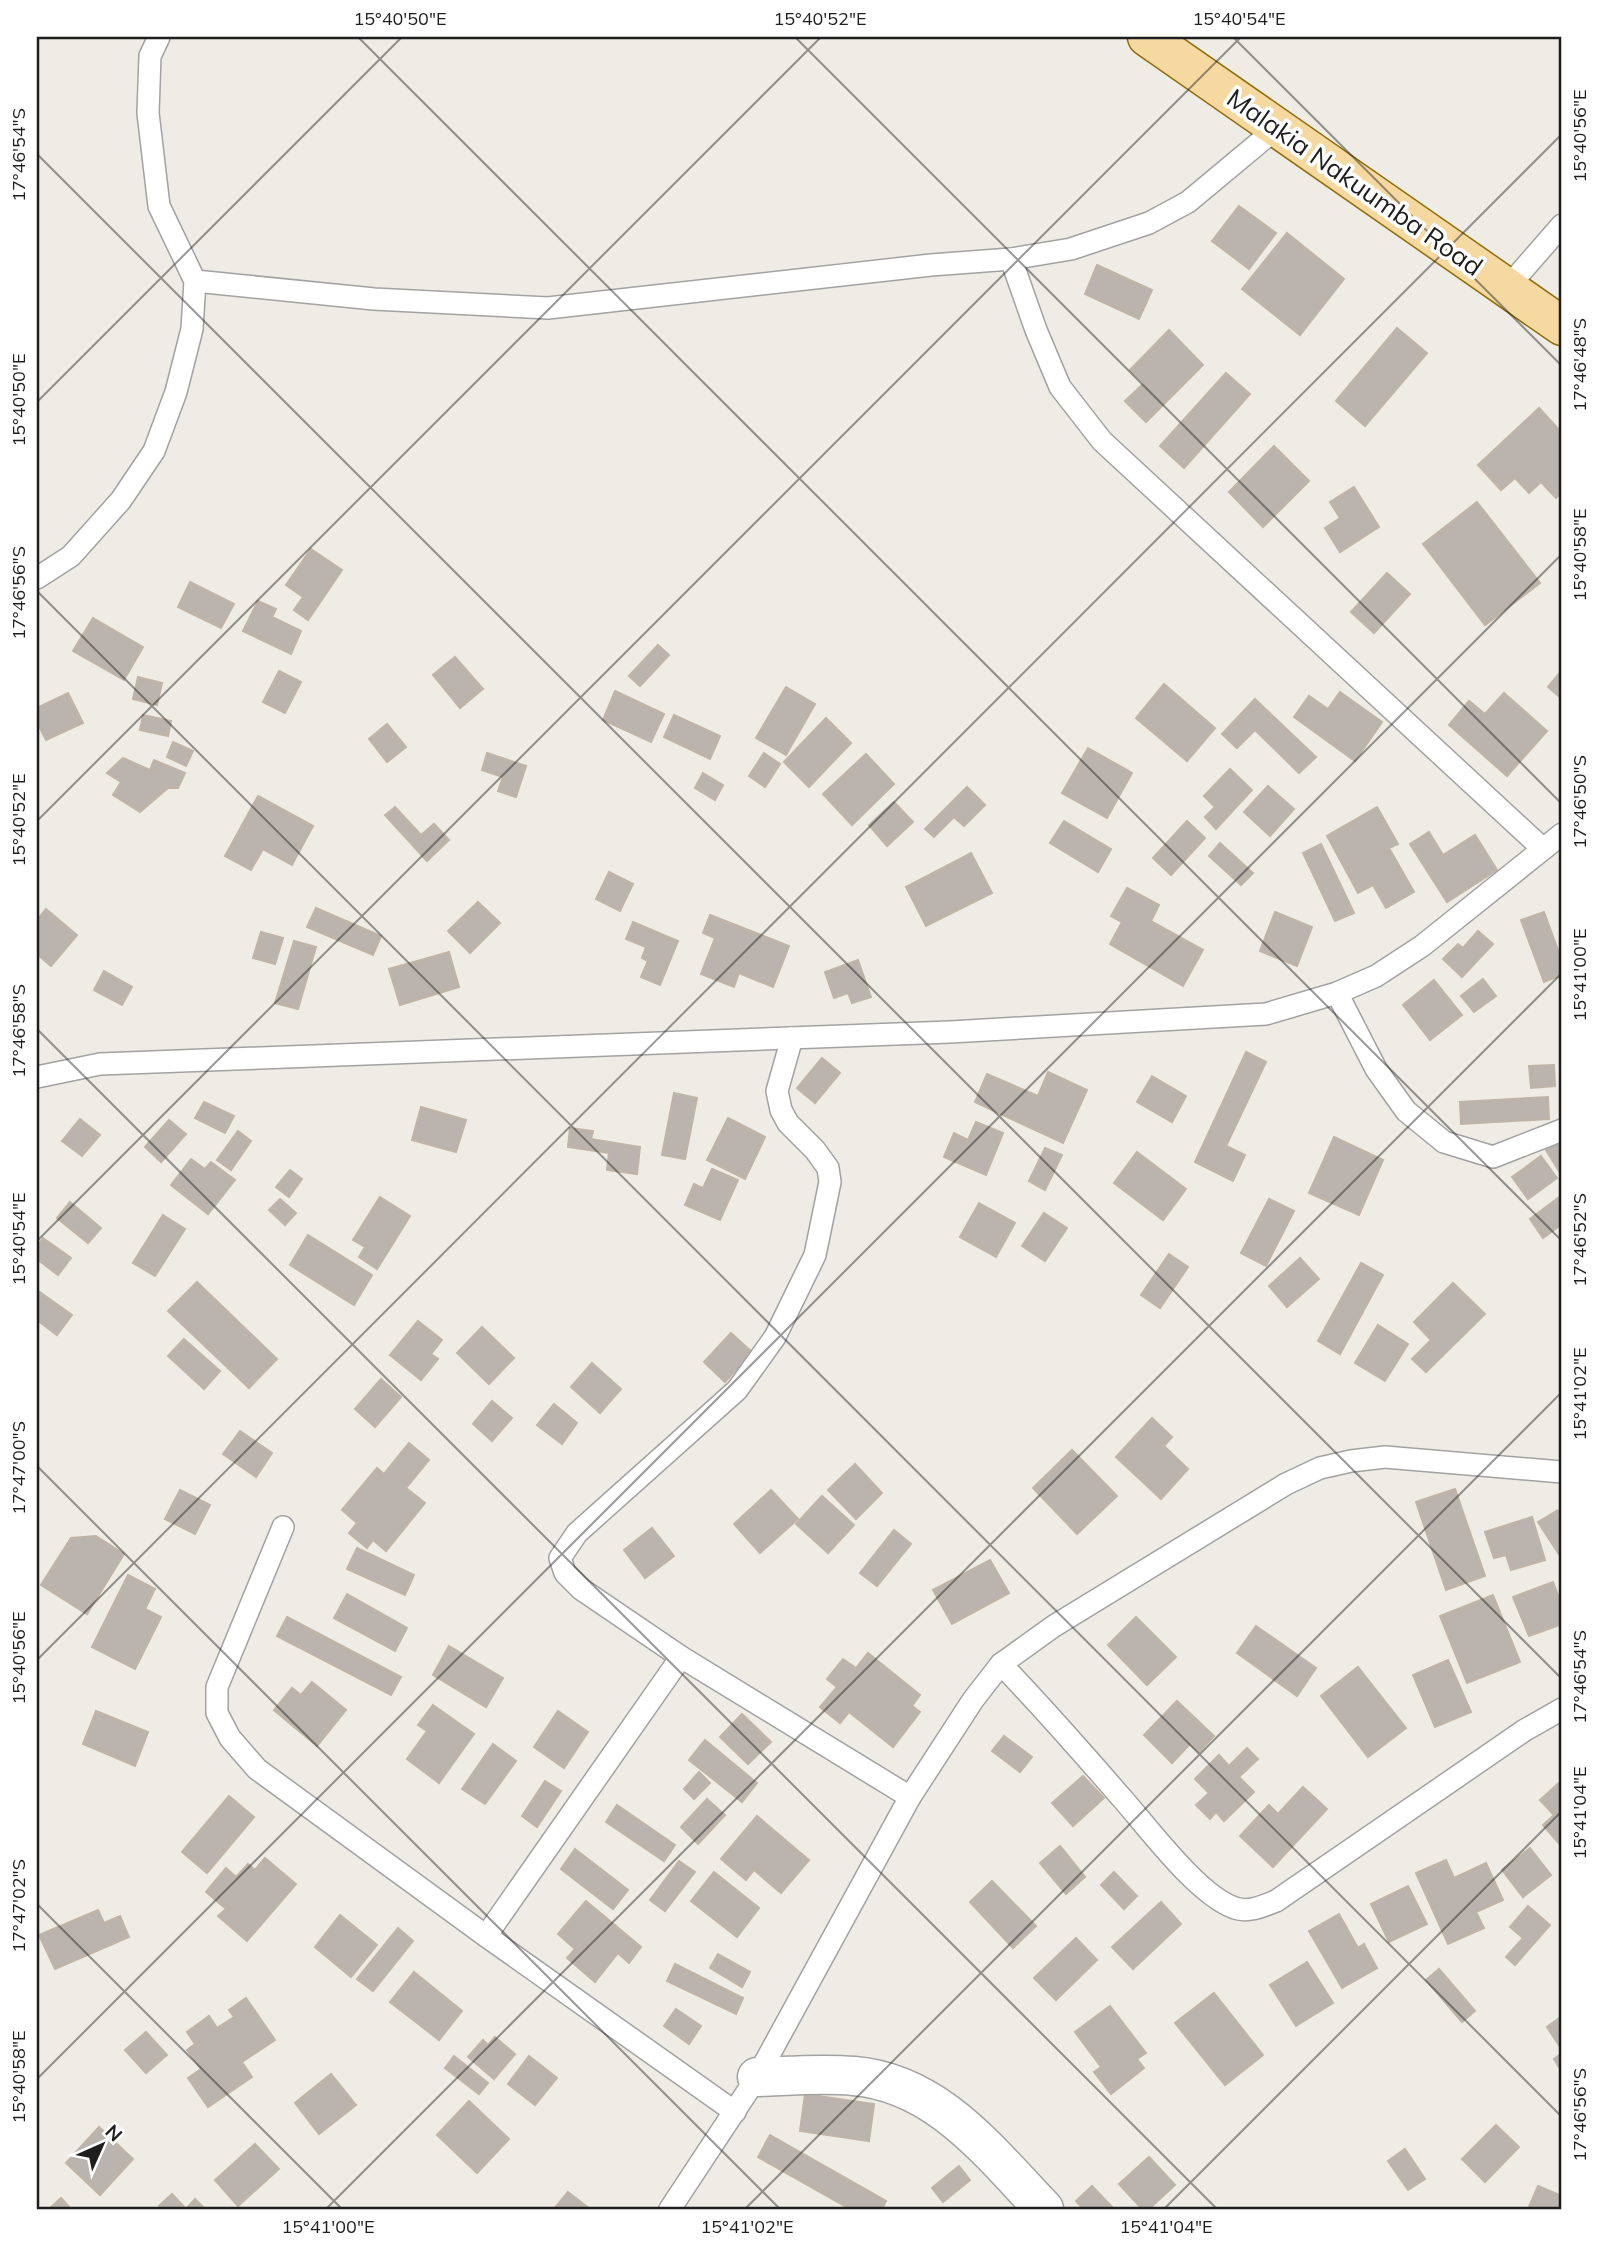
<svg xmlns="http://www.w3.org/2000/svg" width="1599" height="2246" font-family="Mulish,sans-serif">
<style>
.building{fill:#bbb4ae;stroke:#bfb4a7;stroke-width:2}
.lines{fill:none;stroke-linecap:round;stroke-linejoin:round}
.service-casing{stroke:#a2a2a2;stroke-width:24}
.minor-casing{stroke:#a2a2a2;stroke-width:41}
.primary-casing{stroke:#8f6d09;stroke-width:41}
.service{stroke:#fff;stroke-width:21}
.minor{stroke:#fff;stroke-width:38}
.primary{stroke:#f6d8a1;stroke-width:38}
.ticks{fill:none;stroke:#1e1e1e;stroke-width:2;stroke-opacity:0.45}
.labels{text-anchor:middle;dominant-baseline:central;stroke-width:7;stroke-linejoin:round;paint-order:stroke}
.street-label{font-size:26px;fill:#1e1e1e;stroke:#fff}
.neatline{fill:none;stroke:#1e1e1e;stroke-width:2.5}
.ticks-label{font-size:18px;text-anchor:middle;fill:#1e1e1e}
</style>
<rect width="100%" height="100%" fill="#eeece4"/>
<!-- building -->
<g class="building">
<polygon points="1239,206 1276,233 1249,269 1212,241"/>
<polygon points="1287,233 1344,279 1300,335 1242,289"/>
<polygon points="1097,265 1152,290 1139,319 1085,294"/>
<polygon points="1397,328 1427,353 1365,426 1336,401"/>
<polygon points="1169,330 1203,365 1146,422 1125,401 1144,383 1130,370"/>
<polygon points="1226,373 1250,394 1184,468 1160,446"/>
<polygon points="1539,408 1562,433 1562,492 1556,498 1541,482 1529,493 1515,478 1501,490 1478,465"/>
<polygon points="1274,446 1309,481 1263,527 1229,492"/>
<polygon points="1354,487 1379,527 1340,552 1325,528 1340,518 1330,502"/>
<polygon points="1477,502 1540,583 1485,625 1423,544"/>
<polygon points="311,549 342,570 308,620 294,610 303,597 286,585"/>
<polygon points="1387,573 1410,594 1374,633 1351,612"/>
<polygon points="190,582 234,604 221,628 178,607"/>
<polygon points="258,601 276,609 272,617 301,631 291,654 243,631"/>
<polygon points="93,618 143,647 124,680 73,651"/>
<polygon points="658,645 669,655 640,686 629,676"/>
<polygon points="455,657 483,689 460,708 433,675"/>
<polygon points="1562,670 1562,699 1548,687"/>
<polygon points="279,671 301,682 285,713 263,702"/>
<polygon points="138,677 162,683 157,705 133,699"/>
<polygon points="1164,684 1215,728 1187,761 1136,718"/>
<polygon points="786,687 815,704 786,755 756,738"/>
<polygon points="615,691 664,714 651,742 603,720"/>
<polygon points="1340,692 1382,722 1355,761 1294,717 1309,696 1328,709"/>
<polygon points="68,693 83,723 46,740 37,722 37,708"/>
<polygon points="1504,693 1547,731 1507,776 1449,725 1469,701 1485,714"/>
<polygon points="1255,699 1316,757 1299,773 1255,730 1237,748 1222,734"/>
<polygon points="143,715 171,721 168,736 140,730"/>
<polygon points="674,715 720,736 710,759 664,737"/>
<polygon points="826,718 851,743 809,787 784,762"/>
<polygon points="387,724 406,747 387,762 369,739"/>
<polygon points="173,742 193,751 186,766 167,757"/>
<polygon points="1088,748 1132,773 1107,818 1062,793"/>
<polygon points="487,753 526,766 516,797 498,791 503,777 482,770"/>
<polygon points="764,753 780,764 765,787 749,776"/>
<polygon points="866,754 894,784 852,825 823,794"/>
<polygon points="123,758 150,770 154,760 185,773 178,788 168,788 140,812 113,795 121,782 107,773"/>
<polygon points="1230,769 1252,790 1216,829 1205,817 1215,807 1204,796"/>
<polygon points="703,773 723,785 715,800 695,788"/>
<polygon points="1268,786 1294,809 1270,836 1244,812"/>
<polygon points="967,787 985,805 964,826 954,817 934,837 925,829"/>
<polygon points="258,796 313,826 292,865 263,849 251,870 225,856"/>
<polygon points="894,802 913,822 887,846 869,825"/>
<polygon points="395,807 421,835 434,824 449,840 427,861 385,815"/>
<polygon points="1377,807 1398,844 1389,848 1414,892 1386,908 1373,885 1358,893 1327,836"/>
<polygon points="1064,821 1111,849 1098,872 1050,843"/>
<polygon points="1187,821 1205,838 1171,875 1153,858"/>
<polygon points="1429,832 1443,855 1475,835 1497,870 1447,902 1410,844"/>
<polygon points="1220,843 1253,873 1241,885 1209,856"/>
<polygon points="1321,844 1354,913 1335,921 1303,853"/>
<polygon points="971,853 992,893 926,926 906,887"/>
<polygon points="609,872 633,884 620,911 596,899"/>
<polygon points="1127,888 1159,905 1151,921 1203,950 1183,986 1110,944 1122,922 1111,916"/>
<polygon points="478,902 500,923 470,953 448,931"/>
<polygon points="316,908 381,936 373,955 307,927"/>
<polygon points="46,909 77,935 51,966 37,954 37,920"/>
<polygon points="1275,912 1312,927 1297,966 1260,951"/>
<polygon points="1544,912 1562,961 1562,975 1544,982 1521,920"/>
<polygon points="710,915 789,946 773,987 739,973 734,987 701,974 715,938 703,933"/>
<polygon points="633,922 678,941 660,985 641,977 648,961 642,958 646,947 626,939"/>
<polygon points="1478,931 1493,944 1462,977 1443,959 1458,944 1463,948"/>
<polygon points="261,932 283,938 275,964 253,958"/>
<polygon points="294,941 316,947 298,1009 275,1003"/>
<polygon points="449,952 459,987 400,1005 389,969"/>
<polygon points="858,960 871,997 852,1003 848,993 834,998 825,972"/>
<polygon points="104,971 132,987 122,1005 94,990"/>
<polygon points="1483,979 1496,996 1474,1012 1461,996"/>
<polygon points="1434,980 1462,1015 1430,1040 1403,1005"/>
<polygon points="1246,1052 1266,1062 1226,1146 1245,1155 1233,1181 1195,1162"/>
<polygon points="822,1058 840,1073 815,1103 797,1088"/>
<polygon points="1554,1065 1555,1086 1531,1088 1529,1066"/>
<polygon points="1048,1072 1087,1090 1063,1143 975,1102 987,1074 1038,1096"/>
<polygon points="1152,1076 1186,1096 1172,1122 1137,1102"/>
<polygon points="674,1093 697,1098 685,1159 662,1155"/>
<polygon points="1548,1097 1549,1119 1461,1124 1460,1102"/>
<polygon points="204,1102 234,1116 225,1133 195,1118"/>
<polygon points="421,1107 466,1120 456,1152 412,1140"/>
<polygon points="728,1118 765,1137 745,1179 707,1160"/>
<polygon points="80,1119 100,1135 82,1156 62,1141"/>
<polygon points="169,1120 186,1134 161,1162 145,1147"/>
<polygon points="976,1122 1003,1133 986,1175 944,1157 954,1133 968,1140"/>
<polygon points="570,1128 593,1131 591,1139 640,1147 637,1174 607,1170 609,1153 568,1147"/>
<polygon points="238,1131 251,1141 231,1170 217,1160"/>
<polygon points="1334,1137 1383,1160 1359,1215 1309,1193"/>
<polygon points="1562,1140 1562,1176 1546,1150"/>
<polygon points="1045,1148 1062,1155 1045,1190 1029,1181"/>
<polygon points="1137,1152 1186,1189 1163,1220 1114,1183"/>
<polygon points="1541,1156 1557,1178 1528,1199 1512,1177"/>
<polygon points="191,1159 205,1169 211,1162 235,1180 208,1214 171,1185"/>
<polygon points="712,1169 738,1180 720,1220 685,1205 694,1184 703,1188"/>
<polygon points="290,1170 302,1179 289,1197 276,1187"/>
<polygon points="1562,1195 1562,1224 1543,1238 1530,1219"/>
<polygon points="380,1197 410,1216 377,1269 359,1257 365,1247 353,1240"/>
<polygon points="280,1199 296,1213 285,1225 269,1210"/>
<polygon points="1269,1199 1294,1211 1266,1266 1241,1253"/>
<polygon points="70,1202 101,1228 88,1243 57,1218"/>
<polygon points="979,1203 1015,1223 996,1257 960,1237"/>
<polygon points="1044,1213 1067,1228 1045,1261 1022,1246"/>
<polygon points="163,1215 185,1229 155,1276 133,1263"/>
<polygon points="308,1235 372,1275 354,1305 290,1265"/>
<polygon points="43,1238 71,1258 58,1275 37,1259 37,1247"/>
<polygon points="1169,1254 1188,1267 1160,1308 1141,1295"/>
<polygon points="1300,1258 1319,1279 1287,1307 1269,1286"/>
<polygon points="1361,1263 1383,1275 1340,1354 1318,1341"/>
<polygon points="197,1282 277,1359 249,1388 168,1311"/>
<polygon points="1453,1283 1485,1314 1426,1372 1412,1359 1431,1340 1414,1322"/>
<polygon points="37,1290 72,1315 57,1335 37,1320"/>
<polygon points="418,1321 442,1340 431,1354 438,1359 421,1380 390,1355"/>
<polygon points="1378,1325 1408,1344 1385,1381 1355,1363"/>
<polygon points="482,1327 514,1358 489,1384 457,1353"/>
<polygon points="731,1333 752,1352 725,1382 704,1362"/>
<polygon points="184,1339 220,1371 204,1389 168,1356"/>
<polygon points="592,1363 621,1389 600,1413 571,1387"/>
<polygon points="381,1379 401,1397 375,1427 355,1409"/>
<polygon points="492,1401 512,1418 492,1441 473,1424"/>
<polygon points="554,1404 577,1423 562,1444 537,1425"/>
<polygon points="1152,1418 1172,1437 1164,1446 1188,1469 1161,1499 1116,1457"/>
<polygon points="240,1431 272,1453 256,1477 223,1454"/>
<polygon points="409,1443 429,1460 406,1488 425,1503 386,1551 373,1540 367,1548 349,1533 357,1523 342,1510 377,1468 384,1474"/>
<polygon points="1072,1450 1117,1496 1077,1534 1033,1488"/>
<polygon points="855,1464 882,1493 856,1519 828,1490"/>
<polygon points="1455,1489 1485,1576 1446,1590 1416,1502"/>
<polygon points="180,1490 210,1505 195,1534 165,1519"/>
<polygon points="771,1490 798,1519 760,1553 734,1524"/>
<polygon points="822,1496 854,1525 828,1553 796,1524"/>
<polygon points="1558,1510 1562,1516 1562,1559 1538,1522"/>
<polygon points="1532,1517 1545,1560 1511,1570 1506,1555 1494,1558 1485,1532"/>
<polygon points="652,1528 674,1556 645,1578 624,1550"/>
<polygon points="894,1530 911,1544 877,1586 860,1573"/>
<polygon points="96,1536 124,1554 87,1614 41,1585 71,1538"/>
<polygon points="357,1548 414,1575 405,1595 347,1569"/>
<polygon points="990,1560 1009,1593 952,1624 933,1590"/>
<polygon points="128,1575 155,1589 145,1609 161,1617 135,1669 92,1647"/>
<polygon points="1553,1582 1562,1606 1562,1624 1529,1636 1513,1597"/>
<polygon points="347,1594 407,1628 395,1651 334,1618"/>
<polygon points="1493,1595 1520,1662 1467,1683 1440,1616"/>
<polygon points="287,1617 401,1677 391,1695 277,1636"/>
<polygon points="1136,1617 1176,1657 1147,1685 1108,1645"/>
<polygon points="1256,1626 1316,1668 1297,1696 1237,1653"/>
<polygon points="449,1646 503,1678 486,1707 433,1675"/>
<polygon points="868,1653 920,1695 912,1706 920,1712 893,1747 849,1712 840,1723 820,1707 837,1687 827,1679 843,1659 856,1668"/>
<polygon points="1448,1660 1471,1712 1435,1727 1413,1675"/>
<polygon points="1358,1667 1406,1728 1368,1757 1321,1696"/>
<polygon points="312,1682 346,1710 317,1746 274,1710 292,1688 301,1695"/>
<polygon points="1177,1701 1214,1736 1199,1752 1190,1744 1172,1763 1144,1735"/>
<polygon points="433,1705 474,1734 439,1783 407,1759 427,1731 418,1725"/>
<polygon points="96,1711 148,1732 135,1766 83,1744"/>
<polygon points="558,1711 588,1732 564,1768 534,1747"/>
<polygon points="742,1714 771,1742 748,1764 720,1737"/>
<polygon points="1004,1736 1032,1757 1020,1772 992,1751"/>
<polygon points="705,1740 757,1783 742,1802 689,1760"/>
<polygon points="493,1744 516,1761 485,1804 462,1789"/>
<polygon points="1247,1748 1258,1759 1239,1777 1254,1792 1224,1821 1216,1812 1210,1819 1196,1805 1209,1793 1195,1779 1219,1755 1229,1766"/>
<polygon points="699,1772 710,1783 694,1799 684,1789"/>
<polygon points="1083,1776 1104,1798 1073,1826 1052,1803"/>
<polygon points="1562,1780 1562,1847 1543,1825 1554,1815 1540,1800"/>
<polygon points="545,1781 561,1791 537,1827 522,1816"/>
<polygon points="1303,1787 1327,1809 1273,1867 1240,1836 1269,1805 1278,1814"/>
<polygon points="229,1796 254,1817 207,1873 182,1852"/>
<polygon points="707,1799 725,1815 698,1844 681,1827"/>
<polygon points="617,1805 675,1845 664,1861 606,1822"/>
<polygon points="757,1816 809,1860 781,1893 754,1870 746,1880 721,1859"/>
<polygon points="1060,1846 1085,1877 1066,1894 1040,1863"/>
<polygon points="1530,1848 1551,1875 1523,1897 1502,1870"/>
<polygon points="575,1849 628,1890 613,1909 561,1869"/>
<polygon points="265,1858 296,1884 247,1941 218,1916 226,1909 206,1892 226,1868 236,1877 248,1864 255,1870"/>
<polygon points="1446,1860 1454,1878 1486,1863 1503,1900 1476,1912 1484,1928 1448,1944 1416,1873"/>
<polygon points="679,1861 695,1872 665,1911 650,1900"/>
<polygon points="714,1872 759,1908 737,1937 691,1901"/>
<polygon points="1114,1872 1137,1896 1124,1909 1101,1885"/>
<polygon points="992,1881 1036,1926 1013,1948 970,1902"/>
<polygon points="1408,1886 1427,1924 1389,1942 1371,1904"/>
<polygon points="586,1901 641,1947 629,1963 618,1953 595,1982 567,1958 575,1949 558,1934"/>
<polygon points="1161,1902 1181,1924 1133,1969 1112,1947"/>
<polygon points="1528,1906 1550,1925 1515,1965 1506,1957 1523,1938 1510,1927"/>
<polygon points="98,1910 104,1923 120,1916 129,1937 55,1969 39,1935"/>
<polygon points="1339,1914 1358,1948 1364,1944 1377,1968 1342,1988 1309,1931"/>
<polygon points="340,1915 377,1945 351,1977 315,1947"/>
<polygon points="398,1928 413,1941 373,1991 357,1979"/>
<polygon points="1076,1938 1097,1960 1056,2000 1034,1978"/>
<polygon points="718,1954 750,1972 742,1987 710,1968"/>
<polygon points="1307,1962 1333,2003 1296,2026 1270,1985"/>
<polygon points="675,1964 743,1998 736,2014 667,1981"/>
<polygon points="1439,1969 1475,2011 1462,2022 1426,1980"/>
<polygon points="414,1972 462,2011 439,2040 390,2002"/>
<polygon points="1214,1993 1263,2055 1225,2085 1175,2023"/>
<polygon points="246,1998 275,2040 242,2062 252,2077 208,2107 188,2078 201,2069 187,2050 195,2044 187,2032 209,2016 217,2028 234,2017 229,2010"/>
<polygon points="1110,2006 1146,2053 1137,2059 1144,2068 1111,2094 1094,2072 1101,2067 1075,2032"/>
<polygon points="676,2009 701,2026 689,2044 664,2026"/>
<polygon points="1562,2016 1562,2050 1547,2027"/>
<polygon points="146,2032 167,2055 146,2073 125,2050"/>
<polygon points="495,2037 515,2054 494,2079 468,2057 483,2040 488,2045"/>
<polygon points="1562,2053 1562,2072 1554,2059"/>
<polygon points="454,2056 488,2083 479,2094 445,2068"/>
<polygon points="529,2056 557,2078 535,2105 508,2084"/>
<polygon points="331,2074 356,2105 319,2134 295,2103"/>
<polygon points="805,2094 874,2104 869,2141 800,2131"/>
<polygon points="469,2101 509,2139 477,2173 437,2135"/>
<polygon points="1496,2125 1519,2147 1485,2182 1462,2159"/>
<polygon points="99,2127 133,2159 100,2195 66,2163"/>
<polygon points="770,2135 886,2201 882,2209 850,2209 758,2157"/>
<polygon points="255,2144 279,2169 238,2206 215,2180"/>
<polygon points="1405,2149 1425,2179 1408,2190 1388,2161"/>
<polygon points="1149,2157 1175,2185 1149,2209 1142,2209 1119,2184"/>
<polygon points="959,2166 970,2180 943,2202 932,2188"/>
<polygon points="1092,2186 1114,2209 1083,2209 1076,2201"/>
<polygon points="1538,2186 1562,2196 1557,2209 1528,2209"/>
<polygon points="568,2192 590,2209 554,2209"/>
<polygon points="172,2194 186,2209 195,2199 205,2209 161,2209 159,2206"/>
<polygon points="61,2198 71,2209 49,2209"/>
</g>
<g class="lines">
<defs>
<g id="service">
<polyline points="1011,259 1036,330 1060,387 1102,441 1543,849"/>
<polyline points="195,281 374,299 548,308 931,265 1011,259 1071,249 1149,223 1188,202 1278,127"/>
<polyline points="1507,288 1562,225"/>
<polyline points="37,578 71,556 121,500 154,451 176,392 192,329 195,281 159,206 148,113 150,56 159,37"/>
<polyline points="1337,993 1376,1069 1406,1111 1444,1142 1493,1157 1562,1130"/>
<polyline points="792,1038 777,1091 781,1110 788,1123 815,1150 828,1168 830,1182 815,1255 775,1337 737,1390 577,1533 560,1558 565,1573 581,1589 681,1657 910,1797"/>
<polyline points="37,1077 100,1064 950,1032 1266,1014 1337,993 1376,976 1422,946 1562,834"/>
<polyline points="283,1527 217,1687 217,1713 230,1738 257,1769 486,1936 735,2112"/>
<path d="M1001 1664C1042 1707 1081 1751 1120 1796 1147 1826 1198 1896 1235 1908 1249 1913 1263 1906 1276 1901L1525 1730 1562 1709"/>
<polyline points="486,1936 681,1657"/>
<polyline points="670,2209 757,2077 910,1797 973,1700 1001,1664 1054,1626 1286,1484 1320,1468 1351,1461 1385,1457 1562,1472"/>
</g>
<path id="minor" d="M757 2077C789 2076 822 2073 854 2076 938 2083 990 2153 1044 2209"/>
<polyline id="primary" points="1147,37 1562,326"/>
</defs>
<!-- service casing -->
<use href="#service" class="service-casing"/>
<!-- minor casing -->
<use href="#minor" class="minor-casing"/>
<!-- primary casing -->
<use href="#primary" class="primary-casing"/>
<!-- service -->
<use href="#service" class="service"/>
<!-- minor -->
<use href="#minor" class="minor"/>
<!-- primary -->
<use href="#primary" class="primary"/>
</g>
<!-- ticks -->
<path class="ticks" d="M358 37 1562 1241M795 37 1562 804M1233 37 1562 366M37 154 1562 1679M37 402 402 37M37 591 1562 2117M37 821 821 37M37 1029 1217 2209M37 1241 1241 37M37 1466 780 2209M37 1660 1562 134M37 1904 342 2209M37 2079 1562 554M326 2209 1562 973M745 2209 1562 1392M1164 2209 1562 1811"/>
<g class="labels">
<!-- street labels -->
<g class="street-label">
<text transform="translate(1355 182) rotate(35)">Malakia Nakuumba Road</text>
</g>
</g>
<!-- border -->
<rect width="1599" height="2246" fill="none" stroke="#ffffff" stroke-width="77"/>
<!-- north arrow -->
<g transform="translate(102 2145) rotate(45)" stroke="#ffffff" stroke-width="5" paint-order="stroke">
<path d="M0-5L12 26L0 18L-12 26Z" fill="#1e1e1e"/>
<text y="-10" font-size="19" font-weight="bold" text-anchor="middle" fill="#1e1e1e">N</text>
</g>
<rect x="38" y="38" width="1522" height="2170" class="neatline"/>
<g class="ticks-label">
<text x="400" y="25">15°40'50"E</text>
<text x="820" y="25">15°40'52"E</text>
<text x="1239" y="25">15°40'54"E</text>
<text transform="translate(1580 136) rotate(-90)" y="6">15°40'56"E</text>
<text transform="translate(19 155) rotate(-90)" y="6">17°46'54"S</text>
<text transform="translate(1580 365) rotate(-90)" y="6">17°46'48"S</text>
<text transform="translate(19 400) rotate(-90)" y="6">15°40'50"E</text>
<text transform="translate(1580 555) rotate(-90)" y="6">15°40'58"E</text>
<text transform="translate(19 593) rotate(-90)" y="6">17°46'56"S</text>
<text transform="translate(1580 802) rotate(-90)" y="6">17°46'50"S</text>
<text transform="translate(19 820) rotate(-90)" y="6">15°40'52"E</text>
<text transform="translate(1580 975) rotate(-90)" y="6">15°41'00"E</text>
<text transform="translate(19 1031) rotate(-90)" y="6">17°46'58"S</text>
<text transform="translate(19 1239) rotate(-90)" y="6">15°40'54"E</text>
<text transform="translate(1580 1240) rotate(-90)" y="6">17°46'52"S</text>
<text transform="translate(1580 1394) rotate(-90)" y="6">15°41'02"E</text>
<text transform="translate(19 1468) rotate(-90)" y="6">17°47'00"S</text>
<text transform="translate(19 1658) rotate(-90)" y="6">15°40'56"E</text>
<text transform="translate(1580 1677) rotate(-90)" y="6">17°46'54"S</text>
<text transform="translate(1580 1813) rotate(-90)" y="6">15°41'04"E</text>
<text transform="translate(19 1906) rotate(-90)" y="6">17°47'02"S</text>
<text transform="translate(19 2077) rotate(-90)" y="6">15°40'58"E</text>
<text transform="translate(1580 2115) rotate(-90)" y="6">17°46'56"S</text>
<text x="328" y="2233">15°41'00"E</text>
<text x="747" y="2233">15°41'02"E</text>
<text x="1166" y="2233">15°41'04"E</text>
</g>
</svg>
